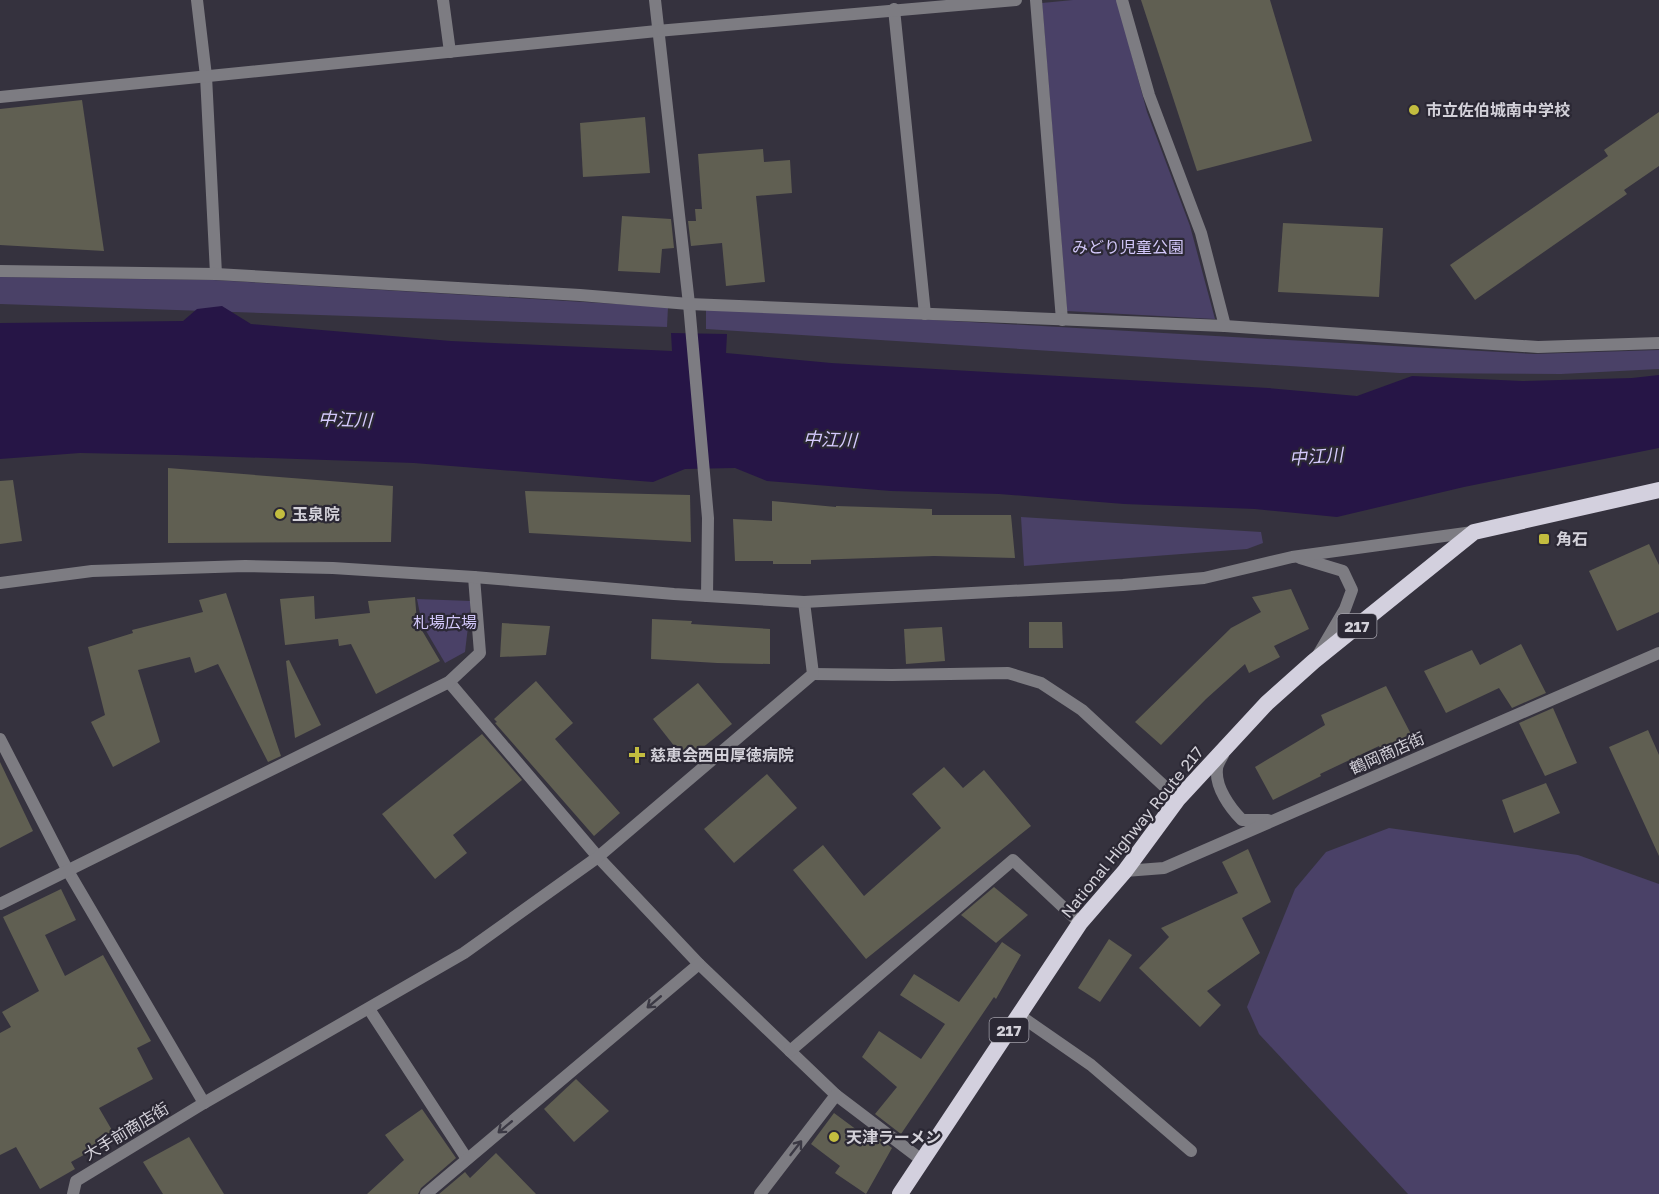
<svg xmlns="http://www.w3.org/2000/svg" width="1659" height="1194" font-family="'Golos Text','Noto Sans JP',sans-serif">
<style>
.green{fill:#4a4167}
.water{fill:#261546}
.building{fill:#605f52}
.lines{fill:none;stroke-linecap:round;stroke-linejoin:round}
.minor{stroke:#7d7c82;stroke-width:12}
.tertiary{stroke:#7d7c82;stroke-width:12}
.trunk{stroke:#d3d0de;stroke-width:16}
.oneway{stroke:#3b3944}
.poi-dot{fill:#c3bd3f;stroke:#2b2834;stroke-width:2}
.labels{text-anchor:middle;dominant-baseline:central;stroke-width:4.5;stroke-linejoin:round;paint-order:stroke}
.shield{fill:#2b2834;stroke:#a19ea8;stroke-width:1.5}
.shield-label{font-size:15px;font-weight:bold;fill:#d3d1d9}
.poi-label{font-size:16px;font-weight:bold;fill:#d3d1d9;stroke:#2b2834;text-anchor:start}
.park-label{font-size:16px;fill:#d3c8fa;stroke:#2b2834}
.street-label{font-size:16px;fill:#d3d1d9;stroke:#2b2834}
.water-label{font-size:18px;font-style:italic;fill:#d6cbfe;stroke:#2b2834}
</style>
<rect width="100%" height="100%" fill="#35323e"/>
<!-- green -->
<g class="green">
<polygon points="1073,0 1117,0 1147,112 1190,226 1215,319 1067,311 1042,3"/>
<polygon points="0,277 213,280 668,307 667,327 0,304"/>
<polygon points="706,307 1534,354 1659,350 1659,369 1561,374 1399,373 706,329"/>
<polygon points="1021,517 1261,532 1263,543 1247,549 1024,566"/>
<polygon points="417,599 471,601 465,652 445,663 422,624"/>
<polygon points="1389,828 1578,855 1659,884 1659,1194 1408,1194 1259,1034 1247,1007 1295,889 1326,852"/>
</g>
<!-- water -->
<polygon class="water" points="222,306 251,324 451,341 672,351 671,333 727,334 726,353 831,363 1268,388 1357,396 1412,376 1522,381 1632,378 1659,375 1659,448 1464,487 1337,517 1255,509 1124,504 999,494 891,491 767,481 735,468 685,469 653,482 414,463 177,455 80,453 0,459 0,323 183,321 197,309"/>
<!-- building -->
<g class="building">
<polygon points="1141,0 1270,0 1312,141 1197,171"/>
<polygon points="82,100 104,251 0,245 0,109"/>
<polygon points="1659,112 1659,166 1624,190 1627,194 1475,300 1450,265 1608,156 1604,150"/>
<polygon points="645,117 650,173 583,177 580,123"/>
<polygon points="763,149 764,162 790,160 792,193 756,196 765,282 726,286 722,243 691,246 688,221 696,221 695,209 702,209 698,154"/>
<polygon points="622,216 671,219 674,248 662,249 660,273 618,271"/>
<polygon points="1283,223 1383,228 1379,297 1278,292"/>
<polygon points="168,468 393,486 391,542 168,543"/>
<polygon points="13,480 22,541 0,544 0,481"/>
<polygon points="525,491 690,495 691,542 529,533"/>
<polygon points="772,501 836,507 836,506 932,509 932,515 1011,515 1015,558 934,556 811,560 811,564 773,564 773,561 735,561 733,519 772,521"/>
<polygon points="1649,544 1659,565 1659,612 1617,631 1589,571"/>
<polygon points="1291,589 1309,629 1274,646 1280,657 1249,673 1245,664 1206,699 1161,745 1135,722 1231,628 1261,612 1252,597"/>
<polygon points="226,593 281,756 268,762 218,664 195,673 190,657 138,670 160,742 113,767 91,722 105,715 88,647 133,633 132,630 203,612 199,600"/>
<polygon points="314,596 315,619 370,613 368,601 415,597 417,622 440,661 376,694 351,644 339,646 338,639 285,645 280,599"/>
<polygon points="652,619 692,621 691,624 770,629 770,664 717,663 651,659"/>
<polygon points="1029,622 1062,622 1063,648 1029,648"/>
<polygon points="502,623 550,626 546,655 500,657"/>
<polygon points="942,627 945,661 906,664 904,629"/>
<polygon points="1521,644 1546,693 1512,708 1499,688 1446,713 1424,671 1472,650 1480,665"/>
<polygon points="289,660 321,725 295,738 286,661"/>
<polygon points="536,681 573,723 555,739 620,813 594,836 495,723 497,722 494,719"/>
<polygon points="698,683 732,724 686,761 653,719"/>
<polygon points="1386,686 1412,736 1381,751 1379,746 1320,774 1321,776 1273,800 1255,767 1325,725 1321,715"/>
<polygon points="1553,708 1577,763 1545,776 1519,723"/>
<polygon points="1648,730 1659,755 1659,856 1609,747"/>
<polygon points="482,734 522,780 453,835 467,853 435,879 382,814"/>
<polygon points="0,762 33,831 0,848"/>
<polygon points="944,767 963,788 984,770 1031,826 866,959 793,870 823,845 864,896 941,828 912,794"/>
<polygon points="767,774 797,808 734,863 704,829"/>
<polygon points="1546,783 1560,813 1514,833 1502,800"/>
<polygon points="1248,849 1271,902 1242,918 1260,953 1207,991 1221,1005 1200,1027 1139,968 1169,937 1161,928 1238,893 1222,862"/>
<polygon points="994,887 1028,915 996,943 961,915"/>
<polygon points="61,889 76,920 45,935 65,976 103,955 151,1041 137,1048 153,1079 99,1108 116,1137 71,1162 75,1169 40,1189 16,1147 0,1155 0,1033 11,1027 2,1012 39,991 3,917"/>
<polygon points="1109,939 1132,955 1100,1002 1078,988"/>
<polygon points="1002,942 1021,955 996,999 994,997 901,1134 875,1114 897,1087 862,1057 879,1031 921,1059 945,1024 900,995 914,974 959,1002"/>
<polygon points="576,1079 609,1111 574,1142 544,1109"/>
<polygon points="422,1109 456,1158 421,1188 418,1194 367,1194 404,1160 385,1135"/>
<polygon points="834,1113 861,1133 865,1127 892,1148 866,1194 835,1173 840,1166 811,1144"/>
<polygon points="189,1137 224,1194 163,1194 143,1162"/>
<polygon points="496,1153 536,1194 439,1194 465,1172 470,1178"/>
</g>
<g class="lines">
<!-- minor -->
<g class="minor">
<polyline points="197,0 206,76 216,274"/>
<polyline points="443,0 450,52"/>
<polyline points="655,0 689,304 708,518 707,596"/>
<polyline points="1036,0 1062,320"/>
<polyline points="1122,0 1149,95 1201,233 1225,326"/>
<polyline points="894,9 925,314"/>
<polyline points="0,97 657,31 1016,0"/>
<polyline points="0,271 216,274 580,295 689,304 1225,326 1538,347 1659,343"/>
<polyline points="813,674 892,675 1008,673 1041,683 1082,710 1178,799"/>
<polyline points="449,682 598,857 699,964 836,1095 923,1161"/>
<polyline points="0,739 68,871 204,1103"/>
<path d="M1223 755C1221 759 1217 765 1217 769 1215 787 1230 808 1242 820H1268"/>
<polyline points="1125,871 1164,868 1659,653"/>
<polyline points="0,904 449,682 480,653 474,577"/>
<polyline points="369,1009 467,1159"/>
<polyline points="1019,1015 1091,1065 1191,1151"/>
<polyline points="790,1051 1013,860 1080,923"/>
<polyline points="73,1194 76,1181 204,1103 464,953 598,857 813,674 804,602"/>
<polyline points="426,1194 699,964"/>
<polyline points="760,1194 836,1095"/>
</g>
<!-- tertiary -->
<g class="tertiary">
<polyline points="1300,558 1343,571 1352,590 1345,609 1318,655"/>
<polyline points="0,583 92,571 245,566 333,568 474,577 674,594 804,602 1123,585 1204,578 1292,557 1473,532"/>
</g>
<!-- trunk -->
<polyline class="trunk" points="900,1194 1080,923 1125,871 1178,799 1267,703 1314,661 1474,532 1659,490"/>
</g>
<!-- one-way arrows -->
<defs><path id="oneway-shaft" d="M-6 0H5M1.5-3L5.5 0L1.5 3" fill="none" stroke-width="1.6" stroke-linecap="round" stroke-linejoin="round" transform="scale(1.5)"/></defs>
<g class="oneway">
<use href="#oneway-shaft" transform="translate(654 1002) rotate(140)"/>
<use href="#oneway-shaft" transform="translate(505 1127) rotate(140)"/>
<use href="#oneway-shaft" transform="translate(796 1148) rotate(-52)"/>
</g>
<!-- markers -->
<g class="poi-dot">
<circle cx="1414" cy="110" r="6"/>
<circle cx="280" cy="514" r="6"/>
<rect x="1538" y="533" width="12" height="12" rx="3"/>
<path d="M634 746h6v6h6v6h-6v6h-6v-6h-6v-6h6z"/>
<circle cx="834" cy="1137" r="6"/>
</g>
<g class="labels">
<!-- shield labels -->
<g class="shield">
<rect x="1337.5" y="614" width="39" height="24" rx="4.5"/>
<rect x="989.5" y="1018" width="39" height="24" rx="4.5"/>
</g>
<g class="shield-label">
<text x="1357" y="626">217</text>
<text x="1009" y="1030">217</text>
</g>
<!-- poi labels -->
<g class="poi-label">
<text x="1426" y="110">市立佐伯城南中学校</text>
<text x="292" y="514">玉泉院</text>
<text x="1556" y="539">角石</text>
<text x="650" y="755">慈恵会西田厚徳病院</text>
<text x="846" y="1137">天津ラーメン</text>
</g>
<!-- park labels -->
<g class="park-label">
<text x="1128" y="247">みどり児童公園</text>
<text x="445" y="622">札場広場</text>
</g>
<!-- street labels -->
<g class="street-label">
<text transform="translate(1387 753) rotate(-24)">鶴岡商店街</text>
<text transform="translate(1132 832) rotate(-51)">National Highway Route 217</text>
<text transform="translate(126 1131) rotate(-31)">大手前商店街</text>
</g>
<!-- water labels -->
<g class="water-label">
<text transform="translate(345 419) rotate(2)">中江川</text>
<text transform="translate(830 439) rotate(2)">中江川</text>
<text transform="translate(1316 456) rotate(-4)">中江川</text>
</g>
</g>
</svg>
